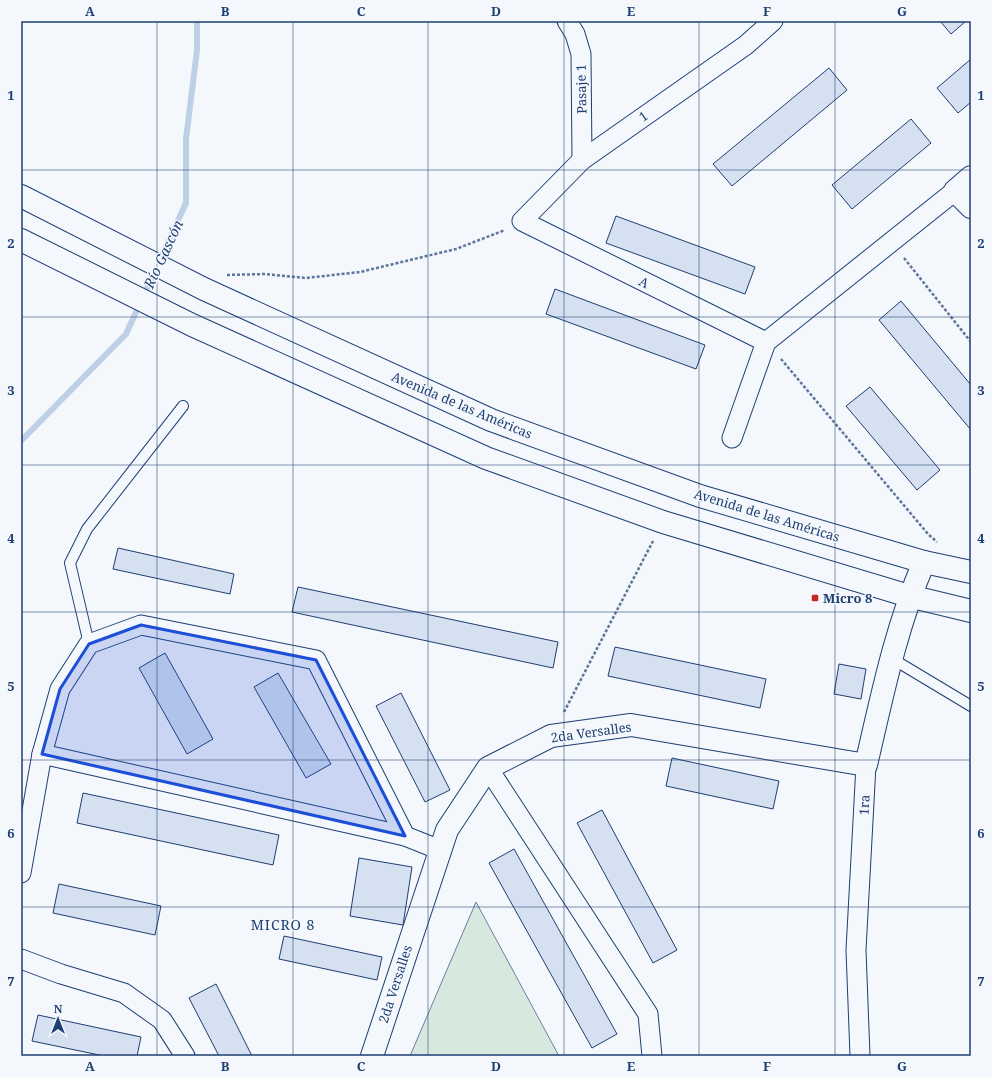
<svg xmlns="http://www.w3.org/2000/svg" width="992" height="1077" font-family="'Noto Serif',serif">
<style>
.green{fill:#d7e8df;stroke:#687fa3}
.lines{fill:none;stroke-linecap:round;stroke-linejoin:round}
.stream{stroke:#bed0e5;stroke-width:6}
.building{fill:#d5e0f0;stroke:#1d3f73}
.lane-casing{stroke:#1d3f73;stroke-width:12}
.street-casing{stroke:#1d3f73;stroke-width:21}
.secondary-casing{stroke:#1d3f73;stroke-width:24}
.primary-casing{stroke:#1d3f73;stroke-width:24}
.path{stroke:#5e769c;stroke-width:2.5;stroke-dasharray:3 2;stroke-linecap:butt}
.lane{stroke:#f4f7fb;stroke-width:10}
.street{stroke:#f4f7fb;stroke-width:19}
.secondary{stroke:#f4f7fb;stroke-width:22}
.primary{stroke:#f4f7fb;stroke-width:22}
.marked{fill:#1d4ed8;fill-opacity:0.2;stroke:#1d4ed8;stroke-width:3;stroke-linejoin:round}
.grid{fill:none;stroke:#1d3f73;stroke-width:1;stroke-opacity:0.55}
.poi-dot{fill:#c62828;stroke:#f4f7fb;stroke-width:1.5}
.labels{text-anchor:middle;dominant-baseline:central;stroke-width:3;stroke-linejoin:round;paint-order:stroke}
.street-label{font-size:13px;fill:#1d3f73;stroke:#f4f7fb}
.poi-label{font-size:13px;font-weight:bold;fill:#1d3f73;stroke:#f4f7fb;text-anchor:start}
.water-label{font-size:14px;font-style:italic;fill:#1d3f73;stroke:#f4f7fb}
.neighbourhood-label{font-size:14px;letter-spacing:1px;fill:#1d3f73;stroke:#f4f7fb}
.neatline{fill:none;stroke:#1d3f73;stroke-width:1.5}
.grid-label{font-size:13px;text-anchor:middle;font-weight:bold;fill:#1d3f73}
</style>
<rect width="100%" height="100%" fill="#f4f7fb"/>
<!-- green -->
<polygon class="green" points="476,902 559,1056 410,1056"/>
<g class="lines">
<!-- stream -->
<polyline class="stream" points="21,441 126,334 186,203 186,139 197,50 197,21"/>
</g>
<!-- building -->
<g class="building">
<polygon points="940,21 966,21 951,34"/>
<polygon points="971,59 971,102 958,113 937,88"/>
<polygon points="829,68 847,90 732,186 713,164"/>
<polygon points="911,119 931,143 852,209 832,185"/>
<polygon points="616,216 755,267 745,294 606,243"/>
<polygon points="555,289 705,345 696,369 546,314"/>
<polygon points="901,301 971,385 971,430 879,320"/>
<polygon points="870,387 940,470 917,490 846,406"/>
<polygon points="118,548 234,574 230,594 113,569"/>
<polygon points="298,587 558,642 553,668 292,612"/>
<polygon points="615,647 766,679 760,708 608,676"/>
<polygon points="165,653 213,739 187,754 139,668"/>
<polygon points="839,664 866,669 861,699 834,694"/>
<polygon points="278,673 331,764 306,778 254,687"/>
<polygon points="401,693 450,790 425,802 376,706"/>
<polygon points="672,758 779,781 773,809 666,786"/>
<polygon points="83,793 279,835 273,865 77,823"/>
<polygon points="602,810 677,950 653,963 577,823"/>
<polygon points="514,849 617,1034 592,1048 489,863"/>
<polygon points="359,858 412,867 403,925 350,916"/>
<polygon points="59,884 161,906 155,935 53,913"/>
<polygon points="284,936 382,957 377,980 279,959"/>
<polygon points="216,984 252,1056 219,1056 189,998"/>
<polygon points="38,1015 141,1037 137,1056 104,1056 32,1041"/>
</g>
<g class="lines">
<defs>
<g id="lane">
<polyline points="89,644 70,563 87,529 183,406"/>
<polyline points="891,658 971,706"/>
</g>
<g id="street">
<polyline points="567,21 575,34 581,54 582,160"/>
<polyline points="766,342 522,221 582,160 746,45 773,21"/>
<polyline points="732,438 766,342 955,191"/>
<polyline points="42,754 405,836 440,850"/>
<polyline points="488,768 648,1014 652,1056"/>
<polyline points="21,873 42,754 60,689 89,644 141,625 316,660 405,836"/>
<polyline points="21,959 61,974 124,993 162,1020 185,1056"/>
<polyline points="860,1056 856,950 866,765"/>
</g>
<g id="secondary">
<polyline points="971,177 955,191 971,207"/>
<path d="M372 1056 447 830 488 768 551 736 631 725 866 765C882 696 896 627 924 562"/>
</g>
<g id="primary">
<polyline points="21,196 204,289 491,420 700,496 924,562 971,572"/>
<polyline points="21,240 192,325 486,458 663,522 909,596 971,611"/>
</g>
</defs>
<!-- lane casing -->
<use href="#lane" class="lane-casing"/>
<!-- street casing -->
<use href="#street" class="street-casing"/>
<!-- secondary casing -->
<use href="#secondary" class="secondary-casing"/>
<!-- primary casing -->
<use href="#primary" class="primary-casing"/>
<!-- path -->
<g class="path">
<polyline points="904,258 971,342"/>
<polyline points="227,275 265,274 306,278 360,272 456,249 505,230"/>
<polyline points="781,359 928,534 937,542"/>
<polyline points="564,712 653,541"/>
</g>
<!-- lane -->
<use href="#lane" class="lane"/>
<!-- street -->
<use href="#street" class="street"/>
<!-- secondary -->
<use href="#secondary" class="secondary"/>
<!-- primary -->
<use href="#primary" class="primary"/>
</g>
<!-- marked area -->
<path class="marked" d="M141 625 316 660 405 836 42 754 60 689 89 644Z"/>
<!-- grid -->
<path class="grid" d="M157 21V1056M293 21V1056M428 21V1056M564 21V1056M699 21V1056M835 21V1056M21 170H971M21 317H971M21 465H971M21 612H971M21 760H971M21 907H971"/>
<!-- markers -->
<rect class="poi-dot" x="811" y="594" width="8" height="8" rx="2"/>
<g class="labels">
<!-- street labels -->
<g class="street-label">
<text transform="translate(581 89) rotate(-91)">Pasaje 1</text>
<text transform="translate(643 116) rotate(-35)">1</text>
<text transform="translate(644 282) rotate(26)">A</text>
<text transform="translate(462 405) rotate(23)">Avenida de las Américas</text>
<text transform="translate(767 515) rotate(17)">Avenida de las Américas</text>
<text transform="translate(591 732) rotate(-8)">2da Versalles</text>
<text transform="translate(864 805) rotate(-87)">1ra</text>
<text transform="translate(395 984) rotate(-72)">2da Versalles</text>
</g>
<!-- poi labels -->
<g class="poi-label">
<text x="823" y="598">Micro 8</text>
</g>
<!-- water labels -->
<g class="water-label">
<text transform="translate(163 254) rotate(-65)">Río Gascón</text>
</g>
<!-- neighbourhood labels -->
<g class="neighbourhood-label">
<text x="283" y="924">MICRO 8</text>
</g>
</g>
<!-- border -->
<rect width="992" height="1077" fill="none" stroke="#f4f7fb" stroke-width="44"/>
<!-- north arrow -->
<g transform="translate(58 1019)" stroke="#f4f7fb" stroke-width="3" paint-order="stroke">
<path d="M0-3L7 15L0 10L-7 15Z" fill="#1d3f73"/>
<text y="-6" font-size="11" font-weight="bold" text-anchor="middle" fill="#1d3f73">N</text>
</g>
<rect x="22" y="22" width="948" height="1033" class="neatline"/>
<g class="grid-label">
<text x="90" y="16">A</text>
<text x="225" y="16">B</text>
<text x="361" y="16">C</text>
<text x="496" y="16">D</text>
<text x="631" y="16">E</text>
<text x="767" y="16">F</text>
<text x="902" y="16">G</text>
<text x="11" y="100">1</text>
<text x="981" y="100">1</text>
<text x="11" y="248">2</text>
<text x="981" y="248">2</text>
<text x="11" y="395">3</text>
<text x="981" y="395">3</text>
<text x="11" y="543">4</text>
<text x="981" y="543">4</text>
<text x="11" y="691">5</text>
<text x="981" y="691">5</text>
<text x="11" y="838">6</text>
<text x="981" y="838">6</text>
<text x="11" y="986">7</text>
<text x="981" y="986">7</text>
<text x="90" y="1071">A</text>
<text x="225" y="1071">B</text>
<text x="361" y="1071">C</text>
<text x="496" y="1071">D</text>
<text x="631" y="1071">E</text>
<text x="767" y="1071">F</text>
<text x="902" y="1071">G</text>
</g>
</svg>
